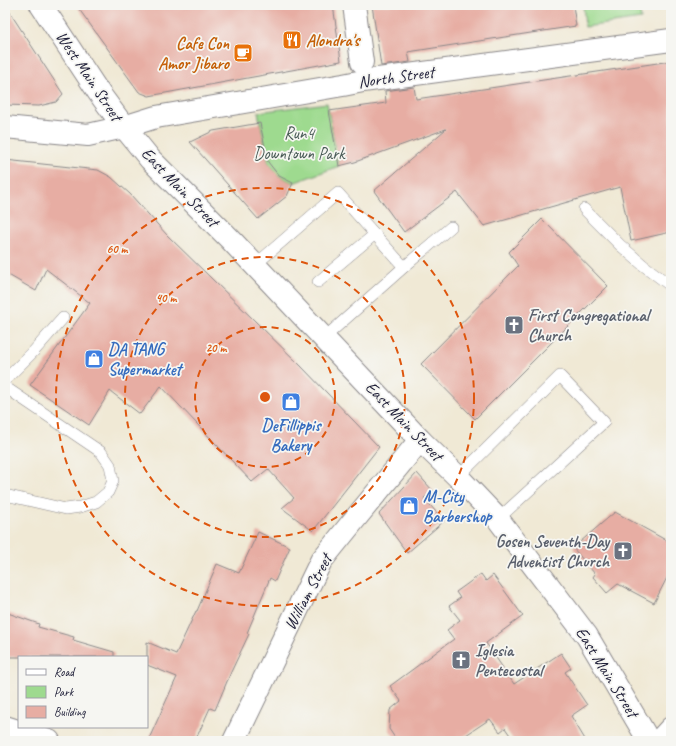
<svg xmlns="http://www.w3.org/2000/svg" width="676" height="746" font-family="Caveat,sans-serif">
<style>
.green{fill:#9eda8f;stroke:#607e65}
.building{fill:#e7ada3}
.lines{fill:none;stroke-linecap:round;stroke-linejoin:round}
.lane-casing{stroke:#898688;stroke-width:12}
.street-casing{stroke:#898688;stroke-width:24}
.secondary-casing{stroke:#898688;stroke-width:24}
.lane{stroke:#fff;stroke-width:11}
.street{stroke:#fff;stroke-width:22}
.secondary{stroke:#fff;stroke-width:22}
.ring{fill:none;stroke:#de560e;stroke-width:2;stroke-dasharray:7 5}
.labels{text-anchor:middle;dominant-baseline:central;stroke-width:3.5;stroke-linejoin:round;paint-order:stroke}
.food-label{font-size:17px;font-weight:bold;fill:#c56008;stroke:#f6f6f2;text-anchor:start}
.street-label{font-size:17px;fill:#22223b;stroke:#f6f6f2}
.park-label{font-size:17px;fill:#475954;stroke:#f6f6f2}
.worship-label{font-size:17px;font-weight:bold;fill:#5b616d;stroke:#f6f6f2;text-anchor:start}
.shop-label{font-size:17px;font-weight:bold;fill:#366cbe;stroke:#f6f6f2;text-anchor:start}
.centre{fill:#de560e;stroke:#f6f6f2;stroke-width:2}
.ring-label{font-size:12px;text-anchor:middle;font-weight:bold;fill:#de560e;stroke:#f6f6f2;stroke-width:3.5;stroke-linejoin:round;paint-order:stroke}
</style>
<rect width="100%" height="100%" fill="#f6f6f2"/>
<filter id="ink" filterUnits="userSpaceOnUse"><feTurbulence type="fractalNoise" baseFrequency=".025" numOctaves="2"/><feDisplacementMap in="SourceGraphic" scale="8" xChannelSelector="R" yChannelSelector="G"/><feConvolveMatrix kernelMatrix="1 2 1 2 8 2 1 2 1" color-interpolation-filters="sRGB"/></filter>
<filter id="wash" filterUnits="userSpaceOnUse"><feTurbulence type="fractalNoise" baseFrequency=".012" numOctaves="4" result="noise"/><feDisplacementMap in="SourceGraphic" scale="16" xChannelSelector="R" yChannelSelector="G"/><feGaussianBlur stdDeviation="0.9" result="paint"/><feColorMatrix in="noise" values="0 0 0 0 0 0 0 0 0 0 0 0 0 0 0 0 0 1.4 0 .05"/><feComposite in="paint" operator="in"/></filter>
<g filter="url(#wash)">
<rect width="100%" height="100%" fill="#f0e9d5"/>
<!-- green -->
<g class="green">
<polygon points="583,5 639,5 641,19 585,27"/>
<polygon points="327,103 339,166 293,183 279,176 268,162 258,112"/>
</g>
<g id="blocks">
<!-- building -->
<g class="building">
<polygon points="5,5 63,94 56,102 39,106 5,105"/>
<polygon points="76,5 333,5 341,61 149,96 139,92"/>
<polygon points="372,5 573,5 576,26 408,52 410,62 381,66"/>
<polygon points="671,61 671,232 631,241 620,187 484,226 457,192 404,232 374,191 446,129 355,162 339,166 329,111 386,103 385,91 414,87 416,99"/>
<polygon points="260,123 268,162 279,176 293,183 287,196 258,219 190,142 213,131"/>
<polygon points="5,160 98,170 111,177 130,194 167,235 301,366 379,447 313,531 282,508 294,498 268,469 252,482 161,386 140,414 110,391 89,425 30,385 90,303 46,269 36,291 5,273"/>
<polygon points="542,219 608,286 475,419 421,364 518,266 509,252"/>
<polygon points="417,473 433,491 424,498 444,521 407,553 379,514"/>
<polygon points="615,512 671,543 671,570 654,603 618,584 607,593 593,577 595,574 573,548"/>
<polygon points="258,532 290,547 275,581 270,578 247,633 249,634 231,672 215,710 210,708 195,741 148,741 177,677 147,665 147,642 176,654 196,611 197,611 217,564 239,573"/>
<polygon points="481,574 486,581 493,575 523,616 486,643 514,684 561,653 571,668 565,672 587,705 571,716 586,741 514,741 505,728 500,732 490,719 457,741 397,741 389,729 390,710 401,701 390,686 454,639 447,630 460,620 449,606 460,598 456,592"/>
<polygon points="5,612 39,624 38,627 74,637 73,640 114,652 114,657 5,657"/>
</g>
</g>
</g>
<g filter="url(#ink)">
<use href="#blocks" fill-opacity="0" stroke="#898688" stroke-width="1"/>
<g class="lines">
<defs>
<g id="lane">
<polyline points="584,209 620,245 643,265 671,286"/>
<polyline points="255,265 338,193 404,267"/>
<polyline points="318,282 375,234"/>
<polyline points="324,338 404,267 451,227"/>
<polyline points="5,380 34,351 63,318"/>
<polyline points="5,387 101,452 110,465 113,481 108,492 96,502 80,507 66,509 5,495"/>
<polyline points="458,477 560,376 604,422 498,519"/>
</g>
<g id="street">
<polyline points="354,5 362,62"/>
<polyline points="5,727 49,741"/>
<polyline points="234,741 321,561 355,519 420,440"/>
<polyline points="659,741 671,728"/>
</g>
<g id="secondary">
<polyline points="41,5 99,93 124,127 150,159 230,239 420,440 458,477 498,519 587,636 649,741"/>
<polyline points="5,127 88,135 124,127 156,117 343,85 363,81 671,40"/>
</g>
</defs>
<!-- lane casing -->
<use href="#lane" class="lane-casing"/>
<!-- street casing -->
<use href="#street" class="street-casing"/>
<!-- secondary casing -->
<use href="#secondary" class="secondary-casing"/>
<!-- lane -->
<use href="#lane" class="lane"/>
<!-- street -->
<use href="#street" class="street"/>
<!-- secondary -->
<use href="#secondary" class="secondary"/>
</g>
</g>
<!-- distance rings -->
<g class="ring">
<circle cx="265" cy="397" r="70"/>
<circle cx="265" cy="397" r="140"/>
<circle cx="265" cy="397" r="209"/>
</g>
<!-- icons -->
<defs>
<symbol id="restaurant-square" viewBox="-11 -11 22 22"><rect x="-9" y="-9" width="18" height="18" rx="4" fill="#e8710a" stroke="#f6f6f2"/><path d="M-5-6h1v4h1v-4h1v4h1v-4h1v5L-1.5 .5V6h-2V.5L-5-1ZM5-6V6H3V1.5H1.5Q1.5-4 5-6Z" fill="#fff"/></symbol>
<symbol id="cafe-square" viewBox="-11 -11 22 22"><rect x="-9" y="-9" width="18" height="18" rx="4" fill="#e8710a" stroke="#f6f6f2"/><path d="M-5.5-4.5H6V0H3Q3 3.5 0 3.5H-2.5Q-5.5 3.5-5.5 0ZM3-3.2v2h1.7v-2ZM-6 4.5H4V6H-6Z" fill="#fff"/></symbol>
<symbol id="church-square" viewBox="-11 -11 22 22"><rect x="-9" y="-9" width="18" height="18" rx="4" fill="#6b7280" stroke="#f6f6f2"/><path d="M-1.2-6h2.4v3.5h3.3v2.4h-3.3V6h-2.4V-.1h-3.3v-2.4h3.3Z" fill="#fff"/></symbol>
<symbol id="shop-square" viewBox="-11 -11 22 22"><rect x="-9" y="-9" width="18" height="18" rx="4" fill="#3f7fe0" stroke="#f6f6f2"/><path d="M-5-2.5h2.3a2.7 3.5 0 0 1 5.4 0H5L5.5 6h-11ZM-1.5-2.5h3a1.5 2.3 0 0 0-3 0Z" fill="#fff"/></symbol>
</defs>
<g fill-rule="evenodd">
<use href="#restaurant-square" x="281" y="29" width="22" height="22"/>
<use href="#cafe-square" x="232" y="42" width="22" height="22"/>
<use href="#church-square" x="503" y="314" width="22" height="22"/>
<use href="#shop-square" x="83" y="348" width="22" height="22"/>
<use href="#shop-square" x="280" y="391" width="22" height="22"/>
<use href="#shop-square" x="398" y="495" width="22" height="22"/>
<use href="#church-square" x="612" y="540" width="22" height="22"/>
<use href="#church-square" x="450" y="649" width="22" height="22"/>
</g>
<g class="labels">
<!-- food labels -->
<g class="food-label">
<text x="306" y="40">Alondra's</text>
<text x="229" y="43" text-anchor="end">Cafe Con<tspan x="229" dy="20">Amor Jibaro</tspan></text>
</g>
<!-- street labels -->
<g class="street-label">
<text transform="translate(89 76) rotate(56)">West Main Street</text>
<text transform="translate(396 77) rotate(-8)">North Street</text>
<text transform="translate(180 187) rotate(46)">East Main Street</text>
<text transform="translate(404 421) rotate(46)">East Main Street</text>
<text transform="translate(308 592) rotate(-62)">William Street</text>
<text transform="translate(607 672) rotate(58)">East Main Street</text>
</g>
<!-- park labels -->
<g class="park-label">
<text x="299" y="133">Run4<tspan x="299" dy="20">Downtown Park</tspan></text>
</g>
<!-- worship labels -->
<g class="worship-label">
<text x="528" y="315">First Congregational<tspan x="528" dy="20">Church</tspan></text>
<text x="609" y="541" text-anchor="end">Gosen Seventh-Day<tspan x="609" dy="20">Adventist Church</tspan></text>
<text x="475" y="650">Iglesia<tspan x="475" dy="20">Pentecostal</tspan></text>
</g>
<!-- shop labels -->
<g class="shop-label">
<text x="108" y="349">DA TANG<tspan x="108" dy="20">Supermarket</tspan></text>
<text x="291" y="425" text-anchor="middle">DeFillippis<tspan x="291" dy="20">Bakery</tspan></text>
<text x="423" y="496">M-City<tspan x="423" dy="20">Barbershop</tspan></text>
</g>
</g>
<circle cx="265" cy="397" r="6" class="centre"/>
<g class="ring-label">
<text x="117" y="253">60 m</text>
<text x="166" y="302">40 m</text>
<text x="216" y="352">20 m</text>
</g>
<!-- margin -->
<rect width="676" height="746" fill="none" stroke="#f6f6f2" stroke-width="20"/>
<!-- legend -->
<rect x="18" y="656" width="130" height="72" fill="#f6f6f2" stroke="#a1a1a9"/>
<rect x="26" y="669" width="20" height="6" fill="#ffffff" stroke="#a1a1a9"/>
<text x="54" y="676" font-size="12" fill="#22223b">Road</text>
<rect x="26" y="686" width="20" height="12" fill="#9eda8f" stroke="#a1a1a9"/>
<text x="54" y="696" font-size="12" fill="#22223b">Park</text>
<rect x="26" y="706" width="20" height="12" fill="#e7ada3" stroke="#a1a1a9"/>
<text x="54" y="716" font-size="12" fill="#22223b">Building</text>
</svg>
